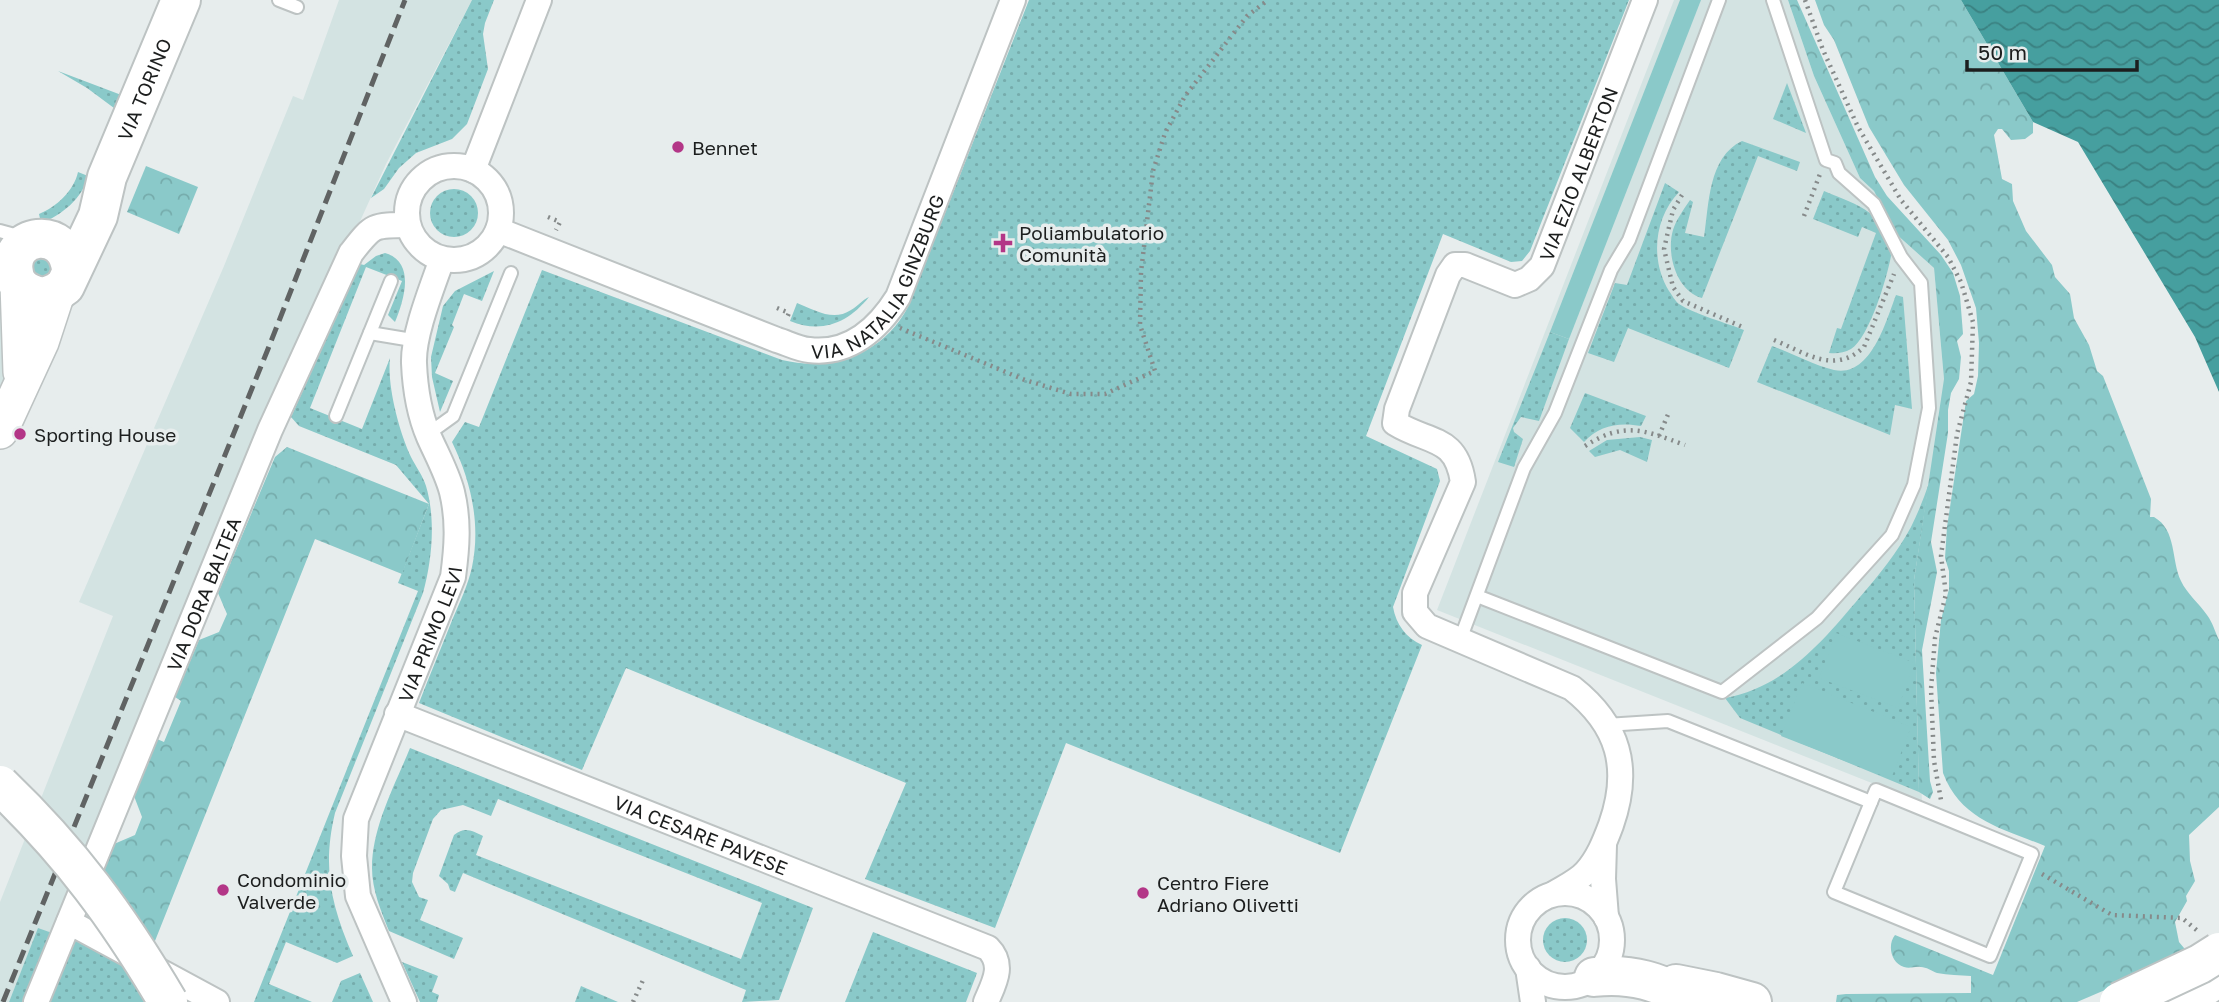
<svg xmlns="http://www.w3.org/2000/svg" width="2219" height="1002" font-family="'Golos Text',sans-serif">
<style>
.built{fill:#d3e3e2}
.grass{fill:url(#grass-dots)}
.forest{fill:url(#forest-crowns)}
.pitch{fill:#8ac9c9}
.water{fill:url(#water-waves)}
.lines{fill:none;stroke-linecap:round;stroke-linejoin:round}
.lane-casing{stroke:#bdc3c3;stroke-width:16}
.street-casing{stroke:#bdc3c3;stroke-width:28}
.secondary-casing{stroke:#bdc3c3;stroke-width:38}
.primary-casing{stroke:#bdc3c3;stroke-width:42}
.path{stroke:#868a8a;stroke-width:4.5;stroke-dasharray:2 5;stroke-linecap:butt}
.lane{stroke:#fff;stroke-width:12}
.street{stroke:#fff;stroke-width:24}
.secondary{stroke:#fff;stroke-width:35}
.primary{stroke:#fff;stroke-width:38}
.rail{stroke:#606363;stroke-width:5;stroke-dasharray:14 7;stroke-linecap:butt}
.primary-bridge-casing{stroke:#bdc3c3;stroke-width:42;stroke-linecap:butt}
.primary-bridge{stroke:#fff;stroke-width:38}
.poi-dot{fill:#b33687;stroke:#e7eded;stroke-width:2.5}
.labels{text-anchor:middle;dominant-baseline:central;stroke-width:7;stroke-linejoin:round;paint-order:stroke}
.street-label{font-size:19px;fill:#1c1e1e;stroke:#e7eded}
.poi-label{font-size:19px;fill:#1c1e1e;stroke:#e7eded;text-anchor:start}
</style>
<defs>
<pattern id="grass-dots" width="8" height="8" patternUnits="userSpaceOnUse" patternTransform="scale(1.75)"><rect width="8" height="8" fill="#8ac9c9"/><path d="M2 2h.1M6 6h.1" fill="none" stroke="#76acac" stroke-width="1.8" stroke-linecap="round"/></pattern>
<pattern id="forest-crowns" width="20" height="18" patternUnits="userSpaceOnUse" patternTransform="scale(1.75)"><rect width="20" height="18" fill="#8ac9c9"/><path d="M2 6a3 3 0 1 1 6 0M12 15a3 3 0 1 1 6 0" fill="none" stroke="#76acac"/></pattern>
<pattern id="water-waves" width="16" height="10" patternUnits="userSpaceOnUse" patternTransform="scale(1.75)"><rect width="16" height="10" fill="#469f9f"/><path d="M0 5q4-4 8 0t8 0" fill="none" stroke="#3a8181"/></pattern>
</defs>
<rect width="100%" height="100%" fill="#e7eded"/>
<!-- built -->
<g class="built">
<polygon points="339,0 472,0 386,164 347,250 55,934 38,929 9,1002 0,1002 0,902 113,616 79,602 224,266 293,96 303,100"/>
<polygon points="1674,0 1788,0 1814,76 1860,178 1874,191 1895,233 1934,268 1944,379 1941,442 1929,483 1914,580 1922,803 1437,610"/>
<polygon points="0,312 6,334 10,364 0,399"/>
</g>
<!-- grass -->
<g class="grass">
<polygon points="472,0 494,0 485,23 483,34 488,69 467,124 452,139 416,153 399,168 384,189 371,198"/>
<path d="M1029 0H1629L1530 251 1522 261 1511 262 1443 234 1366 436 1437 469 1440 481 1393 607C1396 624 1406 638 1422 645L1340 853 1066 743 995 928 865 879 906 783 626 668 582 770 419 703C430 674 442 646 453 618 460 602 468 585 472 567 481 524 471 481 452 442L465 422 479 427 542 270 782 360C833 372 883 354 908 307Z"/>
<polygon points="58,71 124,96 118,111 87,88"/>
<polygon points="1787,83 1806,133 1773,119"/>
<path d="M1742 141 1800 162 1797 171 1758 156 1702 298C1676 291 1666 253 1673 230 1676 220 1684 209 1690 200L1693 202 1685 233 1704 237C1709 205 1708 157 1742 141Z"/>
<path d="M78 172 88 176C83 198 61 216 41 223L39 214C56 207 74 191 78 172Z"/>
<path d="M1665 183 1679 192C1654 218 1650 260 1669 291 1672 295 1675 301 1679 304 1694 314 1727 323 1744 330L1729 368 1628 328 1614 362 1588 353 1615 283 1627 285Z"/>
<circle cx="454" cy="213" r="24"/>
<path d="M1824 191C1859 206 1888 212 1891 256 1887 278 1869 338 1851 349 1844 353 1836 354 1829 353L1837 328 1841 329 1876 233 1862 227 1858 237 1813 219Z"/>
<polygon points="32,253 61,267 33,284"/>
<path d="M385 253C416 262 404 300 395 322L388 315 402 281 366 267 310 408 362 429 390 358C387 386 399 431 411 457 416 467 423 476 426 486 436 520 432 560 423 593L335 813C322 868 331 905 353 956L337 963 286 942 269 984 312 1002H254L418 591 398 583 429 504 396 465 299 426 291 417 360 264 364 265 376 256Z"/>
<polygon points="494,271 482,301 464,294 452,325 454,327 435,373 453,381 440,412 432,377 431,357 443,306 455,291"/>
<path d="M1896 295 1903 297 1912 409 1895 405 1890 435 1757 382 1772 346C1792 353 1813 365 1834 370 1871 378 1886 321 1896 295Z"/>
<path d="M869 297C848 323 822 334 790 321L797 303C815 310 833 322 851 310 858 306 862 300 869 297Z"/>
<polygon points="1550,332 1569,339 1539,421 1521,417 1513,428 1514,432 1523,439 1514,467 1498,462"/>
<path d="M1585 393 1646 416 1641 426C1620 422 1599 425 1584 442L1570 428Z"/>
<polygon points="1640,437 1652,440 1647,462 1620,450 1595,457 1589,451 1607,440"/>
<path d="M1929 483 1914 580 1919 792 1740 718 1725 698C1784 688 1824 640 1860 597 1879 575 1897 553 1911 527 1918 513 1924 498 1929 483Z"/>
<path d="M410 748 813 908 779 1000 742 1002 746 990 463 873 455 892 450 890 448 884 439 876 454 835C465 826 472 831 483 836L476 855 741 959 762 903 498 799 491 816 463 805 441 810 433 819 413 873 412 882 419 897 428 900 420 920 463 938 454 959 389 931C381 911 372 890 372 868 372 827 395 785 410 748Z"/>
<circle cx="1565" cy="940" r="22"/>
<polygon points="38,928 55,934 27,1002 9,1002"/>
<polygon points="873,932 977,973 966,1002 845,1002"/>
<polygon points="75,937 158,977 150,1002 48,1002"/>
<polygon points="402,962 438,976 432,992 439,995 437,1002 420,1002"/>
<polygon points="360,973 373,1002 332,1002 341,981"/>
<polygon points="581,986 618,1002 575,1002"/>
</g>
<!-- forest -->
<g class="forest">
<polygon points="1788,0 1797,0 1875,177 1887,196 1941,255 1953,273 1960,296 1963,334 1957,341 1961,357 1959,379 1951,393 1948,410 1948,433 1931,542 1937,572 1922,650 1930,781 1933,792 1930,799 1919,792 1914,580 1944,379 1934,268 1895,233 1874,191 1860,178 1814,76"/>
<path d="M1815 0H1961L2033 122V133L2025 139 2011 140 2002 129H1998L1994 135 2002 179 2012 184 2013 201 2026 231 2052 265 2055 277 2070 294 2074 318 2089 345 2097 371 2103 376 2151 499 2150 517H2154C2177 530 2171 560 2181 581 2187 594 2199 603 2207 615 2213 623 2215 632 2219 640V807L2189 835 2190 861 2195 881 2186 896 2187 901 2175 922 2179 942 2189 954 2077 1002H1836L1837 995 1846 994 1971 993V976C1960 975 1948 975 1937 973 1932 971 1926 967 1921 967 1915 966 1910 969 1904 967 1891 963 1887 945 1895 935L1993 975 2045 846C2001 828 1961 820 1943 773L1936 673 1941 620 1949 589V571L1945 558 1947 527 1966 401 1974 394 1978 376 1979 343 1976 308 1961 265 1948 240 1904 185 1869 127 1834 40 1824 25Z"/>
<polygon points="146,166 198,187 179,234 127,212"/>
<polygon points="287,447 429,504 402,574 315,539 149,956 90,901 114,844 135,835 142,817 134,796 157,739 164,742 181,701 175,697 199,640 219,632 227,614 218,593 275,457"/>
</g>
<!-- pitch -->
<g class="pitch">
<polygon points="1680,0 1701,0 1569,339 1550,332"/>
<polygon points="1836,633 1915,663 1898,708 1819,678"/>
<polygon points="1802,683 1911,727 1891,779 1781,736"/>
</g>
<!-- water -->
<polygon class="water" points="1961,0 2219,0 2219,392 2195,337 2078,142 2033,122"/>
<g class="lines">
<defs>
<g id="lane">
<polyline points="279,0 297,7"/>
<polyline points="0,231 22,237"/>
<polyline points="370,333 418,341"/>
<polyline points="336,416 391,281"/>
<polyline points="428,434 453,416 511,273"/>
<polyline points="1477,596 1722,692 1817,618 1892,535 1914,485 1929,408 1921,283 1901,257 1874,204 1839,173 1835,163 1826,160 1773,0"/>
<polyline points="1460,640 1524,468 1555,413 1611,270 1629,240 1719,0"/>
<polyline points="1606,725 1668,721 1871,802"/>
<polygon points="1876,790 2032,854 1990,956 1834,892"/>
</g>
<g id="street">
<circle cx="454" cy="213" r="47"/>
<polyline points="473,170 539,0"/>
<path id="s1" d="M498 230 777 340C787 343 798 349 809 350 849 355 878 329 898 297L1013 0"/>
<path id="s2" d="M397 714 988 948C1005 965 994 983 986 1002"/>
<polyline points="1604,845 1603,879 1606,917"/>
<path id="s3" d="M1555 893C1565 887 1578 881 1586 872 1598 859 1605 841 1611 825 1631 768 1619 725 1572 688L1427 626 1415 612V593L1463 482C1456 435 1429 444 1395 423L1397 409 1448 275 1455 265H1465L1515 285 1529 279 1542 266 1645 0"/>
<circle cx="1565" cy="940" r="47"/>
<polyline points="69,922 217,1002"/>
<polyline points="1528,968 1533,1002"/>
<path id="s4" d="M36 1002 270 430 351 253C373 225 372 225 408 225"/>
<path id="s5" d="M404 1002 358 896 354 856 356 819 453 577C457 547 459 521 452 492 447 473 437 455 429 437 420 416 415 387 414 363 413 334 432 288 442 259"/>
</g>
<g id="secondary">
<polyline points="18,284 21,372"/>
<polyline points="0,431 41,342 57,293"/>
</g>
<g id="primary">
<path id="s6" d="M71 270C67 223 6 233 14 273 15 282 21 289 30 293 43 300 54 295 65 286L98 216 107 177 181 0"/>
<path d="M1594 977C1637 972 1662 985 1701 1002"/>
<polyline points="1676,984 1716,992 1752,1002"/>
<polyline points="2181,1002 2219,977"/>
</g>
</defs>
<!-- lane casing -->
<use href="#lane" class="lane-casing"/>
<!-- street casing -->
<use href="#street" class="street-casing"/>
<!-- secondary casing -->
<use href="#secondary" class="secondary-casing"/>
<!-- primary casing -->
<use href="#primary" class="primary-casing"/>
<!-- path -->
<g class="path">
<polyline points="1805,0 1823,50 1858,127 1901,200 1948,257 1961,282 1973,322 1971,382 1957,434 1941,556 1946,594 1935,638 1931,689 1934,761 1941,800"/>
<polyline points="1682,195 1673,210 1664,249 1673,287 1683,301 1745,328"/>
<polyline points="1804,216 1820,174"/>
<polyline points="548,217 560,222 556,230"/>
<polyline points="777,308 789,313 786,320"/>
<polyline points="900,328 1025,380 1071,394 1105,394 1155,371 1140,325 1141,272 1153,171 1165,133 1185,96 1247,16 1268,0"/>
<path d="M1774 340C1806 353 1834 375 1864 347L1894 274"/>
<polyline points="1659,436 1669,412"/>
<path d="M1585 446C1624 421 1644 430 1685 445"/>
<polyline points="2042,874 2112,915 2182,918 2199,932"/>
<polyline points="633,1002 644,978"/>
</g>
<!-- lane -->
<use href="#lane" class="lane"/>
<!-- street -->
<use href="#street" class="street"/>
<!-- secondary -->
<use href="#secondary" class="secondary"/>
<!-- primary -->
<use href="#primary" class="primary"/>
<!-- rail -->
<polyline class="rail" points="3,1002 268,349 405,0"/>
<defs>
<g id="primary-bridge">
<path d="M0 785C71 853 118 917 168 1002"/>
<polyline points="2119,1002 2200,964 2219,952"/>
</g>
</defs>
<!-- primary-bridge casing -->
<use href="#primary-bridge" class="primary-bridge-casing"/>
<!-- primary-bridge -->
<use href="#primary-bridge" class="primary-bridge"/>
</g>
<!-- markers -->
<g class="poi-dot">
<circle cx="678" cy="147" r="7"/>
<path d="M999.5 232.5h7v7h7v7h-7v7h-7v-7h-7v-7h7z"/>
<circle cx="20" cy="434" r="7"/>
<circle cx="223" cy="890" r="7"/>
<circle cx="1143" cy="893" r="7"/>
</g>
<g class="labels">
<!-- street labels -->
<g class="street-label">
<text stroke="none"><textPath href="#s6" startOffset="376">VIA TORINO</textPath></text>
<text stroke="none"><textPath href="#s3" startOffset="1024">VIA EZIO ALBERTON</textPath></text>
<text stroke="none"><textPath href="#s1" startOffset="444">VIA NATALIA GINZBURG</textPath></text>
<text stroke="none"><textPath href="#s4" startOffset="441">VIA DORA BALTEA</textPath></text>
<text stroke="none"><textPath href="#s5" startOffset="392">VIA PRIMO LEVI</textPath></text>
<text stroke="none"><textPath href="#s2" startOffset="327">VIA CESARE PAVESE</textPath></text>
</g>
<!-- poi labels -->
<g class="poi-label">
<text x="692" y="147">Bennet</text>
<text x="1019" y="232">Poliambulatorio<tspan x="1019" dy="22">Comunità</tspan></text>
<text x="34" y="434">Sporting House</text>
<text x="237" y="879">Condominio<tspan x="237" dy="22">Valverde</tspan></text>
<text x="1157" y="882">Centro Fiere<tspan x="1157" dy="22">Adriano Olivetti</tspan></text>
</g>
</g>
<!-- scale -->
<path d="M1967 60v10h170v-10" fill="none" stroke="#1c1e1e" stroke-width="3.5"/>
<text x="1978" y="60" font-size="21" fill="#1c1e1e" stroke="#e7eded" stroke-width="5" paint-order="stroke">50 m</text>
</svg>
